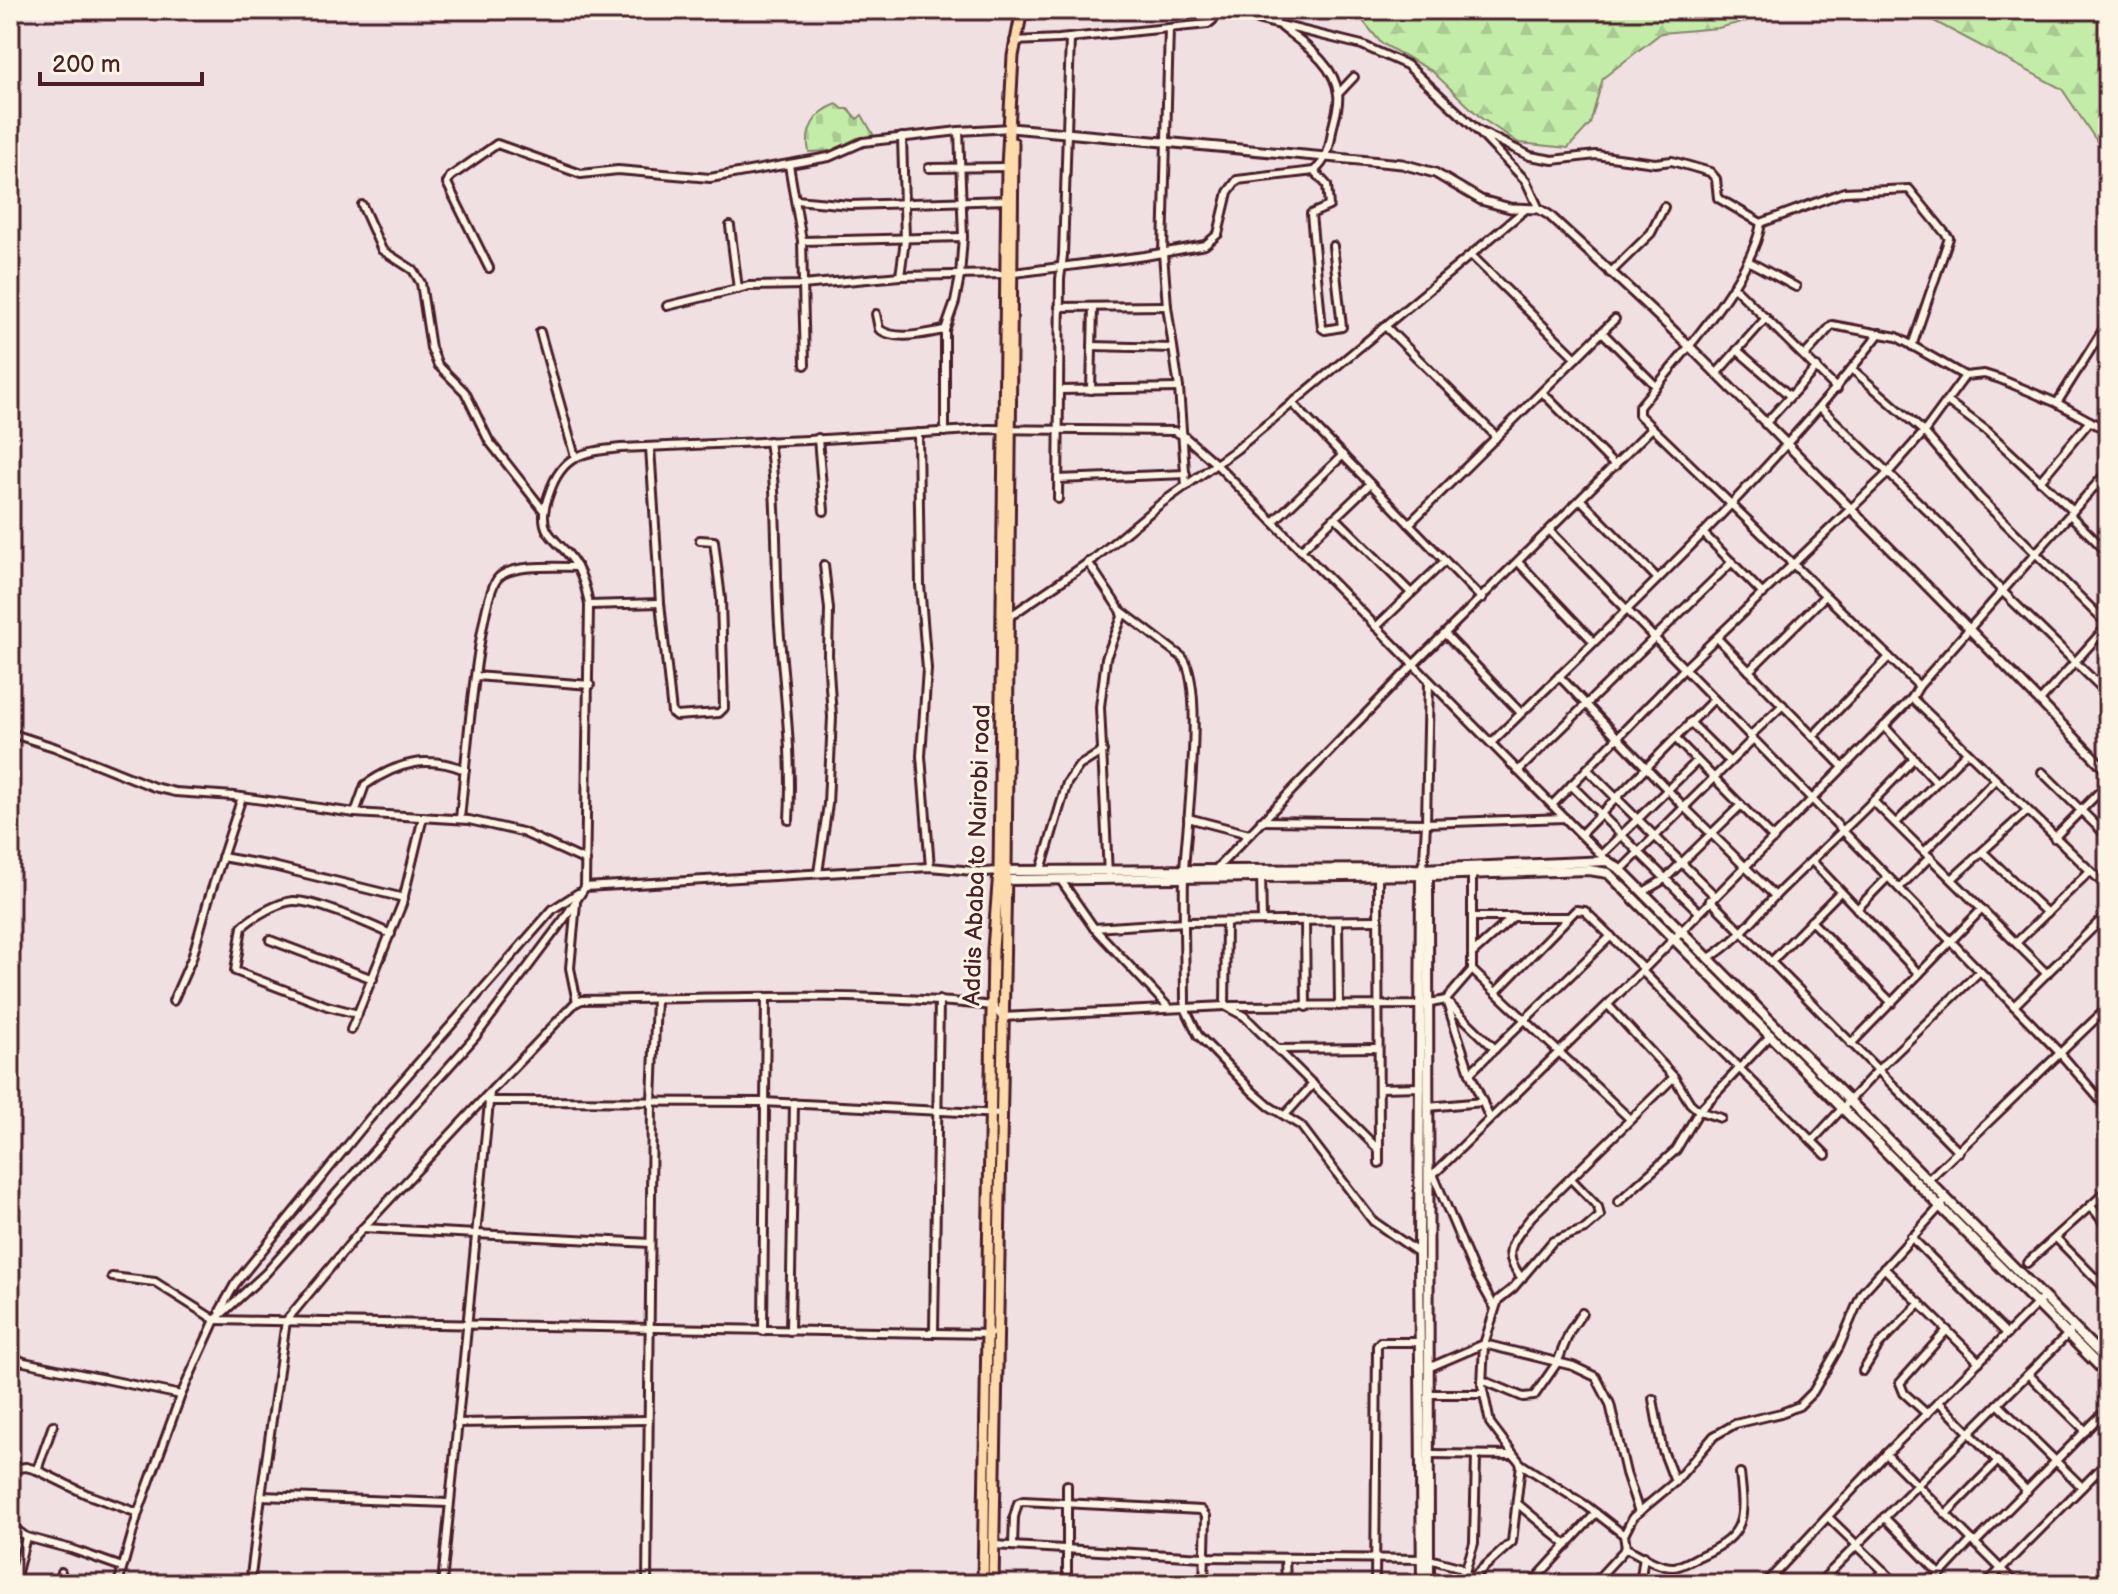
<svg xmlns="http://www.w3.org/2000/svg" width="2118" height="1594" font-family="'Balsamiq Sans',sans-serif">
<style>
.forest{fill:url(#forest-firs);stroke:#86866a;stroke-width:2}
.cemetery{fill:url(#cemetery-stones);stroke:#86866a;stroke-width:2}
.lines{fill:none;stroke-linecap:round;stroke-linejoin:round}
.minor-casing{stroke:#4a1f2b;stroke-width:12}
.tertiary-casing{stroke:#4a1f2b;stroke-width:13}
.secondary-casing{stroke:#4a1f2b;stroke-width:14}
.trunk-casing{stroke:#4a1f2b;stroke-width:15}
.minor{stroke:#fcf5e5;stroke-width:6}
.tertiary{stroke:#fcf5e5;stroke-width:7}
.secondary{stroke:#fcf5e5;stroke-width:8}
.trunk{stroke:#fedbac;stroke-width:9}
.labels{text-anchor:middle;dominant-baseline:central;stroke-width:6;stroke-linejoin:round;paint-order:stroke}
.street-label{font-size:24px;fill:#4a1f2b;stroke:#fcf5e5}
</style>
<defs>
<pattern id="forest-firs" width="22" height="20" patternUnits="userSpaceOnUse" patternTransform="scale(2)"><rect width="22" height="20" fill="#c3eca8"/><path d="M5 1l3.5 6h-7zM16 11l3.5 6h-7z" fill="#a9ca91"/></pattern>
<pattern id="cemetery-stones" width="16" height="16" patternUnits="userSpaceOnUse" patternTransform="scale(2)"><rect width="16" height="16" fill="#c3eca8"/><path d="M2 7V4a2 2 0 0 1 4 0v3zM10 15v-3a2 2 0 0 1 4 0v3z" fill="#a9ca91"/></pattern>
</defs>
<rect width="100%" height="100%" fill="#f0e0e1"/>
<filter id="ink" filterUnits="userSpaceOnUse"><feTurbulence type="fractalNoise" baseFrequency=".0125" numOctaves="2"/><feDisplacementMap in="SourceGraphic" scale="16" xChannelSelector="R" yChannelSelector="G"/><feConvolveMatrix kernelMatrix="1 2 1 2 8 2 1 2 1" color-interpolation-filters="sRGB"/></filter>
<g filter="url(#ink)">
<!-- forest -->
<g class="forest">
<polygon points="1354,10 1790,10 1718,28 1661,33 1603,78 1590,124 1568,148 1519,143 1481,118 1432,71 1381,43"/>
<polygon points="1796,10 2108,10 2108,158 2062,89 1932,20"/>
</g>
<!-- cemetery -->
<path class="cemetery" d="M837 104 843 109H848L857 119 862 115 874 136 857 138 832 151 809 152C804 130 815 112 837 104Z"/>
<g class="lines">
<defs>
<g id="minor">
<polyline points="1219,10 1362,45 1407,65 1477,130 1526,181 1539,209"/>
<polyline points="1169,28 1163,253 1167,306 1179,388 1186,486"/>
<polyline points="1014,41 1059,39 1208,24 1213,20 1212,10"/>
<polyline points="1338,94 1354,77"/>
<polyline points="1477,130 1530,156 1553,160 1596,155 1655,163 1672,161 1710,172 1716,179 1718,198 1761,223 1844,192 1909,189 1949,238 1912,346"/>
<polyline points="789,165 802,241 805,365"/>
<polyline points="929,168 1007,167"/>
<polyline points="1314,171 1327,185 1329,206 1311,214 1322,328 1325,330 1342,327 1333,246"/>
<polyline points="796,200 850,205 1006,200"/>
<polyline points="362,205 382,250 413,270 421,283 431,348 438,365 465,392 489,441 544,511"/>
<path d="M1761 223C1753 278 1675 363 1639 407V415L1919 686"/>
<polyline points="730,226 738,289"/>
<polyline points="802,241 963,237"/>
<polyline points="1471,255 1576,358"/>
<polyline points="1748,261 1796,287"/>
<polyline points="489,268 447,183 450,177 497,144 581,174 618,170 710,178 829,157 863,142 959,131 1011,128"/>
<polyline points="1610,273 1651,233 1664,207"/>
<polyline points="900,276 905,240 902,137"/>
<polyline points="1733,286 1837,389"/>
<path d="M667 306 749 286 802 285 900 276 1006 274 1145 256 1205 245 1218 234 1228 192 1237 180 1314 171C1327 161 1330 146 1332 131 1334 120 1340 105 1338 94 1335 64 1303 44 1282 27"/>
<polyline points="1059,307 1167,306"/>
<path d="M876 314 879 329C897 342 925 333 945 330"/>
<polyline points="1385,326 1493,433 1495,439"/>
<polyline points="540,332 575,457"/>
<polyline points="1602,332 1615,319"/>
<polyline points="1092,346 1173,348"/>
<polyline points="1737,350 1790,396"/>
<polyline points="1805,355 1832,325 1897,337 1965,376 1984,374 2000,379 2057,403 2108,431"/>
<polyline points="1852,369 1924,432 1980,498 2108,625"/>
<polyline points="1716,374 1766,318"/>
<polyline points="1059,390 1179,388"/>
<polyline points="1091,390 1093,307"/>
<polyline points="1542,392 1615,466"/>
<polyline points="1947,401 1987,431 2073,511"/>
<polyline points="1292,403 1482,599"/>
<polyline points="2057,403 2108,322"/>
<polyline points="1821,408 1942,525 2003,592 2108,694"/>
<polyline points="1765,424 1817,367"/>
<polyline points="945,432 945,330 955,302 960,276 963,237 959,131"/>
<polyline points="918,433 920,585 927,669 921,756 930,867"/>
<polyline points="818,438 824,511"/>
<path d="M769 441C778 502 775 563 779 625 784 690 793 755 789 820"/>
<polyline points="650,447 660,603 672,713 676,716 719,713 724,708 721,599 714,541 700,540"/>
<polyline points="1058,479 1186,474"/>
<polyline points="2040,481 2090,421"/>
<polyline points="2096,485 2108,493"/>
<polyline points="1058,499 1060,279 1063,255 1070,38"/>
<polyline points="1581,500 1657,578"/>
<polyline points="2070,515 2108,553"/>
<polyline points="1335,517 1411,593"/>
<polyline points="1273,522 1343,455"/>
<polyline points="1409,524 1602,332 1656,386"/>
<polyline points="1550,531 2060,1053 2108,1109"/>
<polyline points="1703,533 1763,594"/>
<polyline points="1301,550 1370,484"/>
<polyline points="1088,562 1120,610 1122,617 1106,658 1100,707 1108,875"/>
<polyline points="1519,563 1593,641"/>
<polyline points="589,605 660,603"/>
<path d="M1120 610 1182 657C1206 684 1186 830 1184 871 1183 917 1185 962 1185 1008L1198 1035 1253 1092 1269 1106 1301 1126 1373 1221 1419 1253"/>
<polyline points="1009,617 1095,558 1159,505 1237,449 1526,209"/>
<polyline points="1376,627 1445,561"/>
<polyline points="1446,635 1521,713"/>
<polyline points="1717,638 1842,766"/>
<polyline points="1749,671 1825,596"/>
<polyline points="476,676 590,685"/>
<polyline points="1559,676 1684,807 1775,896"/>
<polyline points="1912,698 2108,888"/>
<polyline points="2040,701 2108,625"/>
<polyline points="1690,722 1730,762"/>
<polyline points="1884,726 1936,782"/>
<polyline points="10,733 54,747 154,787 175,792 234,796 355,813 469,820 522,832 586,861"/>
<polyline points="1750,736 1783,705"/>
<polyline points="1813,736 1889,657"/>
<polyline points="1675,738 1774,839"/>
<path d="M1491 743C1625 611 1764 482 1880 333"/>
<polyline points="1587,769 1715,896"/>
<polyline points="1518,771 1732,562"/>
<polyline points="2042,772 2108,837"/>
<polyline points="1571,785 1699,912"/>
<polyline points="1874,802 2047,974"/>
<polyline points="1552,805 1685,668 1887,474 1924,432 1965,376"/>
<path d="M355 813 365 785C398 762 428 755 465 770"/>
<polyline points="1188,818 1249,834"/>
<path d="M460 819C464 782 478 595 499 577 513 564 558 567 577 567"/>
<polyline points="1261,821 1426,823 1565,818"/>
<polyline points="1897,822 1967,752"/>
<polyline points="1581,834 1714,699"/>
<polyline points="2054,838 2108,783"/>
<polyline points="1926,850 1995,780"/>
<polyline points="1983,852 2047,913"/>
<polyline points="1601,855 1697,761"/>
<polyline points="222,857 273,866 404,898"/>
<polyline points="1812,861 1919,974"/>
<polyline points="1421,869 1424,859 1426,823 1429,681"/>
<polyline points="1041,870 1067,783 1079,766 1103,751"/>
<polyline points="1215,870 1413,665 1652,428"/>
<polyline points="1621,870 1753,739"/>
<path d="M999 871 984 872 930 867 585 887 589 605C586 586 581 569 568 554 561 546 552 539 547 530 541 518 545 505 549 494 562 454 583 452 621 448L808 440 988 429 1174 431 1184 436 1216 464 1607 861"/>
<polyline points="818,873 828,804 832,717 828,655 829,609 824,565"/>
<polyline points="1261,873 1262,921"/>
<polyline points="1378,875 1379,1163"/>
<polyline points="1060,879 1094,928 1169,1008"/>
<polyline points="1952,879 2026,812"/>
<polyline points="1899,888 1930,857"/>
<polyline points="1643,892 1665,879 1741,805"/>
<polyline points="1710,900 1959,1152"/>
<polyline points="576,903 570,968 577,1002"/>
<polyline points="1857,909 1888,877"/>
<polyline points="1473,917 1567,917"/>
<polyline points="1305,921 1306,1007"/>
<polyline points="1338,921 1339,1006"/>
<polyline points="1811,921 1892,1003"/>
<polyline points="1226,922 1225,1006 1244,1016 1379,1150"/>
<polyline points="1094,928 1185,922 1378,920"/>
<polyline points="270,940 373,979"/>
<polyline points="2016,943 2090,871"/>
<polyline points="1472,954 1514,916"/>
<path d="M1709 958C1739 940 1757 914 1781 890 1826 846 1872 805 1914 758"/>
<polyline points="1771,962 1840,892"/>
<polyline points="1472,970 1472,874"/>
<polyline points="1642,971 1826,1155"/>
<polyline points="1496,992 1576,910 1585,911 1644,969"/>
<polyline points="1446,1000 1470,1073 1490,1119"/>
<polyline points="173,1001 192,958 208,901 242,797"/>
<polyline points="1449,1004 1495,1049"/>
<polyline points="1608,1005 1674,1077 1690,1103 1699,1111 1721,1118"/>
<polyline points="2014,1006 2108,913"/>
<path d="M358 1014 327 1006 235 971 242 927C251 918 278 902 293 901 315 900 369 924 391 934"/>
<polyline points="351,1030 402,904 423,817"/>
<polyline points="1851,1044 1982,909"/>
<polyline points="1278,1049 1378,1048"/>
<polyline points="1470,1073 1611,936"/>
<polyline points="1379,1088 1421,1087"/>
<polyline points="488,1101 763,1102 1001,1114"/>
<polyline points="1428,1107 1483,1102"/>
<polyline points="1285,1115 1313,1084"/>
<polyline points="1812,1141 1878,1070 1980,971"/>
<polyline points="1433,1174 1473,1269 1495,1308"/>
<polyline points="1428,1177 1438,1170 1644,969 1912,698 1919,686 2108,471"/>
<polyline points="1571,1179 1598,1207 1600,1216 1585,1229 1553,1241 1513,1288 1498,1300 1484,1344 1482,1385 1490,1423 1521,1464 1587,1506 1624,1535"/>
<polyline points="1928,1180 2108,1007"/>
<polyline points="1618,1202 1676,1150 1699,1111 1771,1035"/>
<polyline points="2091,1206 2108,1228"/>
<polyline points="363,1228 650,1243"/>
<polyline points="1911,1237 2007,1334"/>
<polyline points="2056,1238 2108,1291"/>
<polyline points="2027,1263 2108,1190"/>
<polyline points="1884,1268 1979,1362"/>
<polyline points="112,1277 155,1282 215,1320 990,1334"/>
<path d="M1522 1278C1499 1252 1514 1240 1532 1216L1674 1077"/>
<polyline points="220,1311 235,1284 370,1118 553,909 578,893"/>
<polyline points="763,1331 766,997"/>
<polyline points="790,1331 794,1103"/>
<polyline points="934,1331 939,1000"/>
<polyline points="10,1356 24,1362 181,1395"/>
<polyline points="1428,1368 1484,1344 1573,1366 1596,1377 1610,1404 1626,1473 1639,1512"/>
<polyline points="1863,1371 1879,1345 1920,1303"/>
<polyline points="2028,1374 2086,1431"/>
<polyline points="1482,1380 1523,1397 1534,1396 1557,1363 1570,1331 1582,1313"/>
<polyline points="1429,1394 1483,1394"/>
<polyline points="1653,1399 1662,1448 1675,1482"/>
<polyline points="1939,1402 2027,1491"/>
<polyline points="1998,1404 2082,1487"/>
<polyline points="1927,1414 1904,1393 1900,1383 1947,1330"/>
<polyline points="457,1423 648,1420"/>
<polyline points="1430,1454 1513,1455"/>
<polyline points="1886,1454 2016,1584"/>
<polyline points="10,1469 26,1467 37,1470 86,1494 138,1513"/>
<polyline points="37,1470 53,1425"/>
<polyline points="1067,1485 1067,1584"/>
<polyline points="448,1503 261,1496 286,1321 363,1228 488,1094"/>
<polyline points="1518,1504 1567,1545"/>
<polyline points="1946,1514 1998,1461"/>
<polyline points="1828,1517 1897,1584"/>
<polyline points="1884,1517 1940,1574"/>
<polyline points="10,1525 26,1537 71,1549 122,1567"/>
<polyline points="1975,1543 2108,1408"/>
<polyline points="994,1545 1204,1557 1429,1559 1459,1567 1478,1584"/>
<polyline points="1013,1546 1014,1517 1018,1503 1023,1501 1201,1510 1206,1516 1204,1584"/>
<path d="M1626 1548C1639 1554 1657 1567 1673 1567 1682 1567 1693 1559 1702 1555 1747 1535 1745 1517 1740 1473"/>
<polyline points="1285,1558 1286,1584"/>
<polyline points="1465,1572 1474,1543 1476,1456"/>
<polyline points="1472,1578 1512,1542 1521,1464"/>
<polyline points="14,1584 26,1537"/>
<polyline points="59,1584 61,1572"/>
<polyline points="118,1584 138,1513 181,1395 215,1320 266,1273 476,1036 564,919 585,887"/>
<polyline points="250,1584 261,1496"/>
<path d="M442 1584 490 1092 575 1003 582 1000C718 998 857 991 993 1006L1002 1017 1225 1006 1420 1005 1446 1000 1472 970 1630 1119"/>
<polyline points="647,1584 652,1101 656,999"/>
<polyline points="1375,1584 1377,1346 1380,1342 1419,1342"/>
<polyline points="1531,1584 1596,1513"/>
<polyline points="1593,1584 1626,1548 1624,1535 1633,1517 1675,1482 1714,1436 1735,1424 1781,1413 1799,1406 1813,1392 1839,1347 1862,1293 1946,1200"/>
<polyline points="1640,1584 1644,1556"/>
<polyline points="1765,1584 1886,1454 2043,1298"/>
<polyline points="1818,1584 2074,1328"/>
<polyline points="1872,1584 1884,1571"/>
<polyline points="1931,1584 1972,1540"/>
<polyline points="1986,1584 2108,1461"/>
</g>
<path id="tertiary" d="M1011 128 1402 164 1435 173 1481 200 1510 208 1539 209 1549 215C1596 259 1645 302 1691 348 1831 488 1970 629 2108 772"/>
<g id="secondary">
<polyline points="1000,871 1421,869 1607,861 1621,870 2108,1362"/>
<polyline points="1421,873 1419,1253 1422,1584"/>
<polyline points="1428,873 1429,1584"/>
<polyline points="1003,880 1428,875 1589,870 1608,873 2108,1375"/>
</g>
<g id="trunk">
<polyline points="983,1584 993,949 999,871 1007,167 1013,56 1022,10"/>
<polyline points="993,1584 1006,870 1013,143"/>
</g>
</defs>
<!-- minor casing -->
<use href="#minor" class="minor-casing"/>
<!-- tertiary casing -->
<use href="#tertiary" class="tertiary-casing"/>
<!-- secondary casing -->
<use href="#secondary" class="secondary-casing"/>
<!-- trunk casing -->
<use href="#trunk" class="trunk-casing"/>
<!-- minor -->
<use href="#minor" class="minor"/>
<!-- tertiary -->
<use href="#tertiary" class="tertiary"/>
<!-- secondary -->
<use href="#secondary" class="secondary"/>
<!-- trunk -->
<use href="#trunk" class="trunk"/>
</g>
</g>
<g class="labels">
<!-- street labels -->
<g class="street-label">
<text transform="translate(977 855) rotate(-88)">Addis Ababa to Nairobi road</text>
</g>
</g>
<!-- margin -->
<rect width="2118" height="1594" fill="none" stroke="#fcf5e5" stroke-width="40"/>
<rect x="20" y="20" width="2078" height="1554" fill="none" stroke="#4a1f2b" stroke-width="3" filter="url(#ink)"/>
<!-- scale -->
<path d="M40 72v12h162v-12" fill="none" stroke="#4a1f2b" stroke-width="4"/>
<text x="52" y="72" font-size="24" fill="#4a1f2b" stroke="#fcf5e5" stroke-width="6" paint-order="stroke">200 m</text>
</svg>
